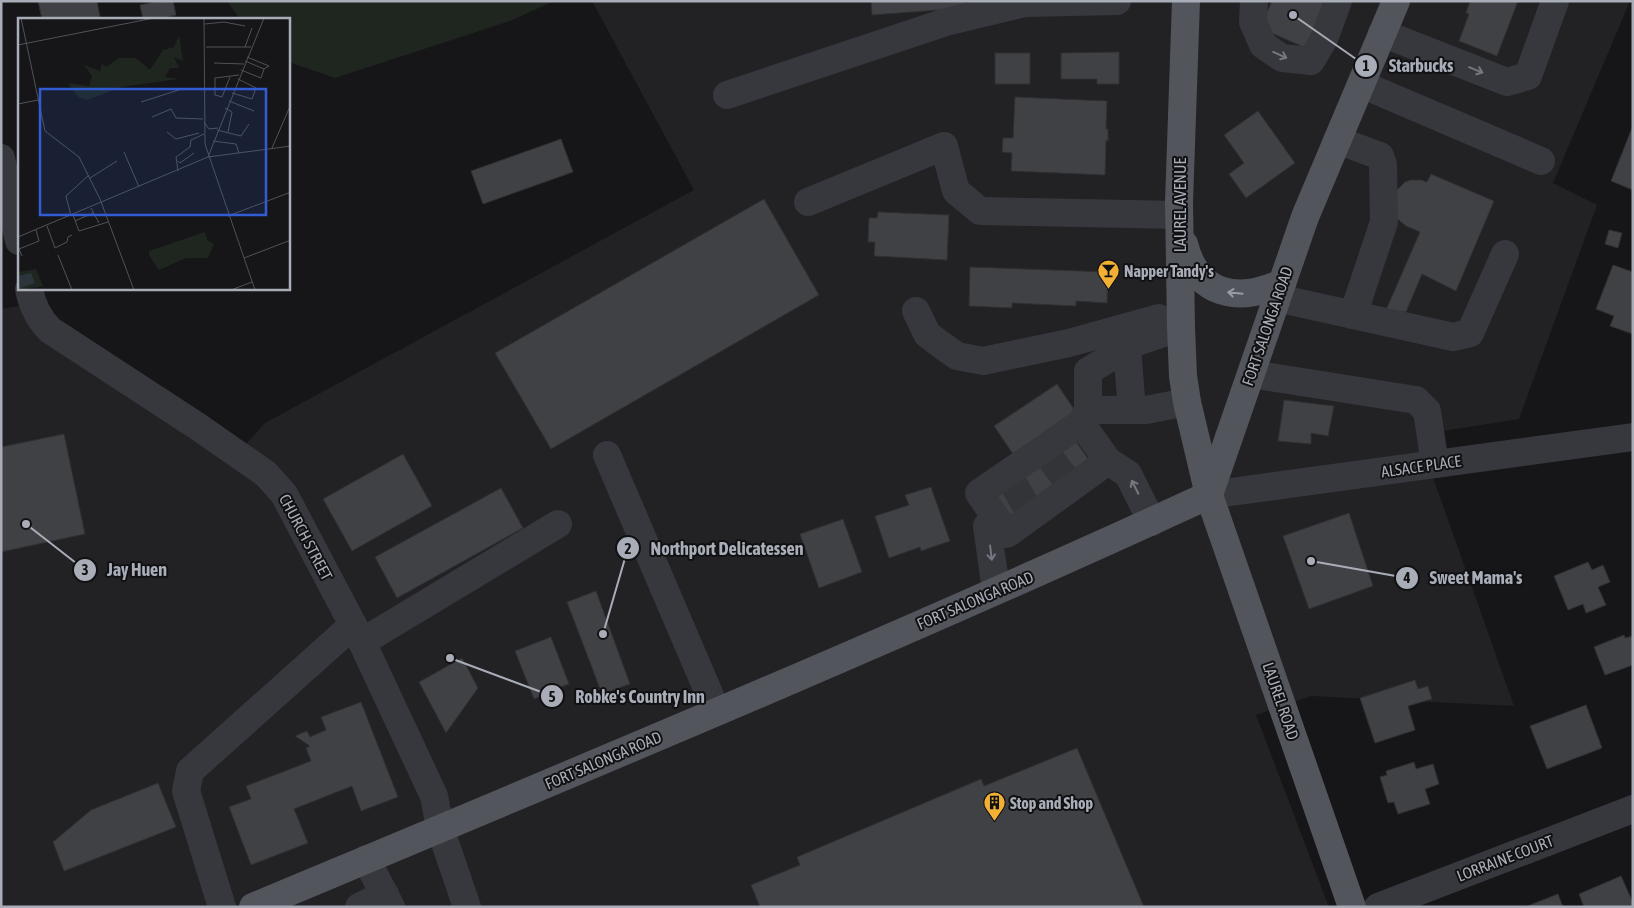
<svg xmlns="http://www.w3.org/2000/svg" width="1634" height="908" font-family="'Asap Condensed',sans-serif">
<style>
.built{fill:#222225}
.green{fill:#1e261f}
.building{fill:#404145;stroke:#303034}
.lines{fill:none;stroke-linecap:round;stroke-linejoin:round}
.minor-tunnel{stroke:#333438;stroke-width:28;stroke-dasharray:28 14;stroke-linecap:butt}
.minor{stroke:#37383d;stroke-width:28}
.major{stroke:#53555c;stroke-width:28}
.oneway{stroke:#757881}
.oneway2{stroke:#979ba6}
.labels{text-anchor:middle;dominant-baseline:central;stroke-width:4;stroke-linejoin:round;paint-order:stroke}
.street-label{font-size:16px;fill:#a8adb8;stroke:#111113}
.poi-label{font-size:16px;font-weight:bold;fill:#a8adb8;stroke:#111113;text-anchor:start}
.inset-road{fill:none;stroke:#505258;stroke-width:1}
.view{fill:#325cd3;fill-opacity:0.15;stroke:#325cd3;stroke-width:2.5}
.inset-edge{fill:none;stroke:#a8adb8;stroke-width:2.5}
.leader{fill:none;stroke:#a8adb8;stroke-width:2}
.callout-dot{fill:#a8adb8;stroke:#111113;stroke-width:2}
.mark-label{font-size:15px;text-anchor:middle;font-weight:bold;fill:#111}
.callout-label{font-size:18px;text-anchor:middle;font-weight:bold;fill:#a8adb8;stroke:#111113;stroke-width:4;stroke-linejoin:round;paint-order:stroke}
</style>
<rect width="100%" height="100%" fill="#161618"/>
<!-- built -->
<polygon class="built" points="592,1 1630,1 1553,183 1597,205 1519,419 1418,435 1514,706 1311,696 1256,715 1329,907 1,907 1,309 32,304 237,454 265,423 694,190"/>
<!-- green -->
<polygon class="green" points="227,1 554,1 510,21 335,78 289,62 289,19 240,19"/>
<!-- building -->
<g class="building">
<polygon points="38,1 97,1 100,17 89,19 42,19"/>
<polygon points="158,1 173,1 176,15 159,19 143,19 140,5"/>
<polygon points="871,1 965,1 965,8 872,15"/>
<polygon points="1272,1 1326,1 1306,48 1260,28"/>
<polygon points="1470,1 1518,1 1497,56 1459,41 1469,14 1466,13"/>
<polygon points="1119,52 1119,84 1097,84 1097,79 1061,79 1061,53"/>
<rect x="995" y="53" width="35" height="31"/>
<polygon points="1015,97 1107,101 1106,129 1108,129 1108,141 1106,140 1105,175 1011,171 1012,153 1002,152 1003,138 1013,138"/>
<polygon points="1258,111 1295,163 1246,198 1229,174 1244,163 1224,135"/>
<polygon points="1632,128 1633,129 1633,190 1611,181"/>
<polygon points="561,139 573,172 483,204 471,171"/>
<polygon points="1431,174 1494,201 1456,291 1422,274 1406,312 1386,310 1420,232 1406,226 1395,217 1396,191 1405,182 1411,180 1421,180 1427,182"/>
<polygon points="764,199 819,295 551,449 495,353"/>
<polygon points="878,212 949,215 947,260 874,256 875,242 868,242 869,218 877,218"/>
<polygon points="1609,230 1622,233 1618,248 1605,244"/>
<polygon points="1613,265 1633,272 1633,334 1610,326 1614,316 1596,309"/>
<polygon points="970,267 1108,272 1107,303 1076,301 1076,306 1012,303 1012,308 969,306"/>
<polygon points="1057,384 1078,415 1015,457 994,426"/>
<polygon points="1284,400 1334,406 1328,436 1311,433 1311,444 1278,441"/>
<polygon points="64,434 85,534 1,552 1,447"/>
<polygon points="1075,440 1091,463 1006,519 990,495"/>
<polygon points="403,454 432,506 352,551 323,499"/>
<polygon points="931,487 950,541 921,551 920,547 889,558 875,516 909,505 905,495"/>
<polygon points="501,488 523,528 397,598 375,557"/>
<polygon points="1349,513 1373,586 1309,609 1283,536"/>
<polygon points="843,519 862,572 819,588 800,534"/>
<polygon points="1588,562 1592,570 1603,565 1610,582 1598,587 1606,605 1586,613 1583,604 1568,610 1554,576"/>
<polygon points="596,591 630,684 602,694 567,602"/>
<polygon points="1624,635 1625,638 1633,636 1633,665 1605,675 1594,647"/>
<polygon points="551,637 569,684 558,688 561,695 548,700 546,694 534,699 515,651"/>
<polygon points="462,658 478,688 446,733 419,682"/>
<polygon points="1415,680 1418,689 1428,686 1432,699 1408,706 1415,730 1375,743 1360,698"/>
<polygon points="361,702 398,797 361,811 352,786 294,809 308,843 251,865 229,807 251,799 246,786 311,761 306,748 310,746 295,736 307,731 310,737 326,730 321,717"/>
<polygon points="1586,705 1602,748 1547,769 1530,726"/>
<polygon points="1077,748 1144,907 760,907 751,885 800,865 797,857 981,779 984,786"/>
<polygon points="1414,762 1416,769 1433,764 1439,784 1425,789 1430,804 1398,814 1394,802 1388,803 1380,777 1387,775 1386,771"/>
<polygon points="158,783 176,827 64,871 53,842 91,810"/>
<polygon points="1621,876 1633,903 1633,907 1584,907 1579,894"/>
<polygon points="1558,894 1563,907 1525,907"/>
</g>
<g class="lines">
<!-- minor-tunnel -->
<g class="minor-tunnel">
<polyline points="1049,457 1066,479"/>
<polyline points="1012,481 1026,506"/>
</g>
<!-- minor -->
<g class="minor">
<polyline points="1254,1 1253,22 1263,45 1282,58 1311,61 1324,39 1338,1"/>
<polyline points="1382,33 1507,82 1528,76 1555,1"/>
<polyline points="1361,84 1541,161"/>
<polyline points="727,95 946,22 1025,3 1117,1"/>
<polyline points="1337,140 1380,156 1383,165 1384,222 1353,315"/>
<polyline points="1,158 19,241"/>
<polyline points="808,202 944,146 956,191 980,211 1179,215"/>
<path d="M29 289C32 305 38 318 50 330L197 426 266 474 284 494 362 642 434 796 440 828 467 907"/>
<polyline points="1277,298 1453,337 1470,333 1505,254"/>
<polyline points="916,311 927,334 940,344 957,356 983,361 1069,343 1159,318"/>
<polyline points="1127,348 1132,410"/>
<polyline points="1251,374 1416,400 1427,411 1435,464"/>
<polyline points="1088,410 1146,410 1187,402"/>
<polyline points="1081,423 1108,461 1128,474 1152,522"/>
<polyline points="607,455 717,712"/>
<polyline points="1108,461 1007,534 979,493 1081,423 1088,410 1088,371 1137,342 1181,327"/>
<polyline points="1209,495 1633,437"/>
<polyline points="996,518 987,526 996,590"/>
<polyline points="362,642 558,524"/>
<polyline points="366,859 391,907"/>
<polyline points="222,907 186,791 190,771 353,625"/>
<polyline points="359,907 385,894"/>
<polyline points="1378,907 1633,809"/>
</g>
<!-- major -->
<g class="major">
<polyline points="1186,1 1179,202 1181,327 1183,376 1187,402 1209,495 1352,907"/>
<path d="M1184 244C1197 296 1238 303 1282 283"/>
<path d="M253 907C573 773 894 640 1209 495L1305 217 1396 1"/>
</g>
</g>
<!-- one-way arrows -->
<defs><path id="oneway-shaft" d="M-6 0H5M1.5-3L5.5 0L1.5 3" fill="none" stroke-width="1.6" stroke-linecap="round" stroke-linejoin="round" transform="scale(1.25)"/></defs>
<g class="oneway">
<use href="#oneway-shaft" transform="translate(1280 55) rotate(24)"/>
<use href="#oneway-shaft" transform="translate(1476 70) rotate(22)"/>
<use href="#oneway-shaft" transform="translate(1135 487) rotate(-117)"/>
<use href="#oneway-shaft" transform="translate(991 553) rotate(83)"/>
</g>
<use class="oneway2" href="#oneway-shaft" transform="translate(1235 293) rotate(-174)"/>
<!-- icons -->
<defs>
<symbol id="bar-pin" viewBox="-11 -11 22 30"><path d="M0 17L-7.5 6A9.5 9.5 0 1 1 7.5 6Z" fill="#f2b134" stroke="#111113"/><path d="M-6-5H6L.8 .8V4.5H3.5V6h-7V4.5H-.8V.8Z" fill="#111"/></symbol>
<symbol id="building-pin" viewBox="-11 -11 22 30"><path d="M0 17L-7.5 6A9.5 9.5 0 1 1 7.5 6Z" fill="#f2b134" stroke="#111113"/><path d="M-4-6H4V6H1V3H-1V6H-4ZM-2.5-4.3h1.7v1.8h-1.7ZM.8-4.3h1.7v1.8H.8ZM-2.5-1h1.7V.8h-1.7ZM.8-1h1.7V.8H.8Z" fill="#111"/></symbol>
</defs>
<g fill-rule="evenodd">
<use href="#bar-pin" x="1096" y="258" width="25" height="34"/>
<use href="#building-pin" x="982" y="790" width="25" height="34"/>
</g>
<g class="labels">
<!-- street labels -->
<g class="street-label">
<text transform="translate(1180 205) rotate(-90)">LAUREL AVENUE</text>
<text transform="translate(1267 326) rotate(-71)">FORT SALONGA ROAD</text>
<text transform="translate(1421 466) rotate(-8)">ALSACE PLACE</text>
<text transform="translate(306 537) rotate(62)">CHURCH STREET</text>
<text transform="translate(975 600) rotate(-23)">FORT SALONGA ROAD</text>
<text transform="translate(1281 701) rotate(71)">LAUREL ROAD</text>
<text transform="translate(603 760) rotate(-23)">FORT SALONGA ROAD</text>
<text transform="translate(1505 858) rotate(-21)">LORRAINE COURT</text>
</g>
<!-- poi labels -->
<g class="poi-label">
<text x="1124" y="271">Napper Tandy's</text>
<text x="1010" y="803">Stop and Shop</text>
</g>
</g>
<!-- overview -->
<g transform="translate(18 18)">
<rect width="272" height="272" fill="#161618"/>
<path d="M161 17 165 43 156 39 161 50H152L147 59 161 61 103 69 69 82 60 79 50 65 71 68 74 58 66 47 82 53 84 45 88 49 101 40H118L132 52 145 32 156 29ZM187 214 189 222 196 226 190 240H168L141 252 131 237V233ZM18 251 25 268 0 272V254Z" fill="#1e261f"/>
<path d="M13 255 17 265 0 271V258Z" fill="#2c353c"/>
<path class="inset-road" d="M3 0 27 113 61 139 82 181 116 272M186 0 187 126 237 272M187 6 206 4 227 8M0 27 136 0M188 29H233M227 29 234 10M229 39 251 48 246 51M196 45 226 46M223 52 243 60 246 51 227 43M212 59 204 79 197 77V60L221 57M214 75 234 81 238 70 220 61M211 83 236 93M123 84 164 71H186M0 86 20 82M207 90 214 94 210 114M134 99 153 91 158 100 185 101M186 104 191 111 200 110M199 112 223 118 231 106M149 114 158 121 181 115M195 123 218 126 221 135M254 130 273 86M106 134 121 169M190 139 273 128M160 143 162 145 176 135M160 153 158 139 172 129 173 122 186 116M72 160 99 143M73 190 81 205M55 197 61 213 90 204M53 198 48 178 71 157M210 198 273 174M57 203 75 195M29 208 37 230 49 224 50 219 54 217M0 219 190 139 246 0M40 237 54 272M4 238 1 231 21 223 18 212M226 240 273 222M213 272 234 264"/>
<path class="view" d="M22 71H248V197H22Z"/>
<rect width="272" height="272" class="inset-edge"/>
</g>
<!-- callouts -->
<path class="leader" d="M1293 15L1366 66M603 634L628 548M26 524L85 570M1311 561L1407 578M450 658L552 696"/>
<g class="callout-dot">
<circle cx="1293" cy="15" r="5"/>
<circle cx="603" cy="634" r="5"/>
<circle cx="26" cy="524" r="5"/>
<circle cx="1311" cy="561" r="5"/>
<circle cx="450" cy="658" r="5"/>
<circle cx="1366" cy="66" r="12"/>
<circle cx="628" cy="548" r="12"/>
<circle cx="85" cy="570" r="12"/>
<circle cx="1407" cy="578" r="12"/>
<circle cx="552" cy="696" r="12"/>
</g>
<g class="mark-label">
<text x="1366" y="71">1</text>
<text x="628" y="554">2</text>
<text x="85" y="575">3</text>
<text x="1407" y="583">4</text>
<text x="552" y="702">5</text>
</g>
<g class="callout-label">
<text x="1421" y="72">Starbucks</text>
<text x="727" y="555">Northport Delicatessen</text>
<text x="137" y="576">Jay Huen</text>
<text x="1476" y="584">Sweet Mama's</text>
<text x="640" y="703">Robke's Country Inn</text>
</g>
<!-- border -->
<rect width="1634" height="908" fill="none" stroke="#a8adb8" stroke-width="5"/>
</svg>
